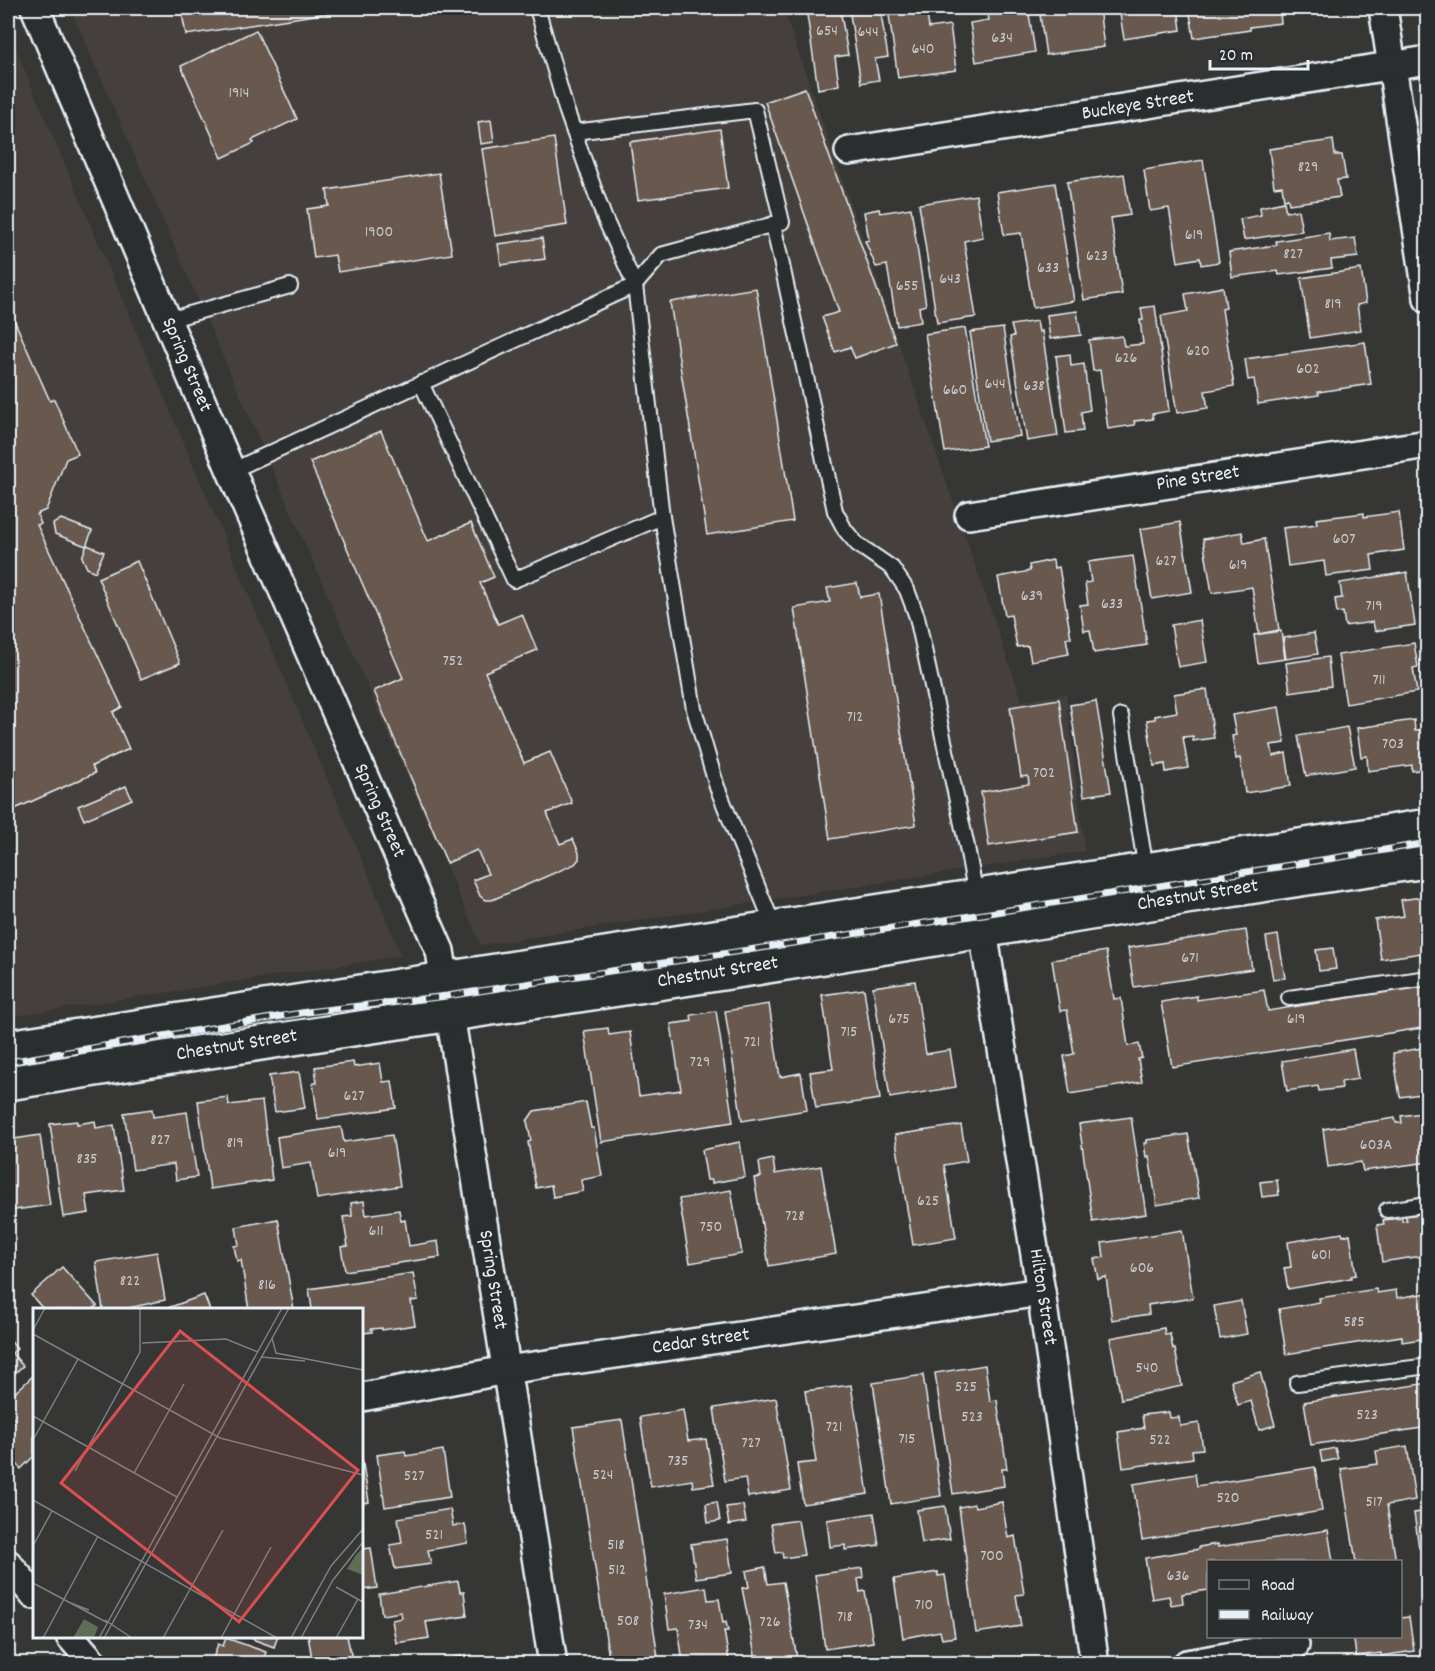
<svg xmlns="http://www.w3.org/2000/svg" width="1435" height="1671" font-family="Dekko,sans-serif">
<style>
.built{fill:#45403c}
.building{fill:#67584e;stroke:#e8f1f8;stroke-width:1.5}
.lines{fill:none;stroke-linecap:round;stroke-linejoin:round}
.lane-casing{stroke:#e8f1f8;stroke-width:18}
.street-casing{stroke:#e8f1f8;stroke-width:32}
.secondary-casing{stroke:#e8f1f8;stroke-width:38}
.lane{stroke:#2a2d2e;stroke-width:14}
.street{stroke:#2a2d2e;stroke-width:27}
.secondary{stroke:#2a2d2e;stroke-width:33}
.rail-casing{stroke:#e8f1f8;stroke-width:7}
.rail{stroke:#2a2d2e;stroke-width:4.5;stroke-dasharray:14;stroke-linecap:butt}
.labels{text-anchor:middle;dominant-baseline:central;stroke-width:6;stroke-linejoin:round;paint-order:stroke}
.number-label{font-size:16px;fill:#c8cbce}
.street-label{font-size:20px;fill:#e8f1f8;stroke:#2a2d2e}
.inset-road{fill:none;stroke:#7d8182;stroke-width:1.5}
.view{fill:#da5052;fill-opacity:0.15;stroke:#da5052;stroke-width:3}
.inset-edge{fill:none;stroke:#e8f1f8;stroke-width:3}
</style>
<rect width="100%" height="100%" fill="#363634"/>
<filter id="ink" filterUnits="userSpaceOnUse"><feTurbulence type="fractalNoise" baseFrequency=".0167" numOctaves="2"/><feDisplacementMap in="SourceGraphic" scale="12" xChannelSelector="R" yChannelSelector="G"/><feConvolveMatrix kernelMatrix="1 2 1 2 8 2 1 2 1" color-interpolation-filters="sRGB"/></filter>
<g filter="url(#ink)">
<!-- built -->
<g class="built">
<polygon points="70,8 783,8 1022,701 1066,694 1085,851 481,945"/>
<polygon points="8,31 373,886 401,956 8,1017"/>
</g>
<!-- building -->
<g class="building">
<polygon points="181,8 360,8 186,35"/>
<polygon points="806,8 840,8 848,55 835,57 839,85 818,89"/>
<polygon points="849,8 880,8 888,57 875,59 879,80 861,83"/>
<polygon points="888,8 926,8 929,28 950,25 956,70 898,78"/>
<polygon points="986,8 1028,8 1035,52 976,62 970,23 989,20"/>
<polygon points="1039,8 1099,8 1104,47 1046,55"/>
<polygon points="1119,8 1178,8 1181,30 1124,39"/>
<polygon points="1189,8 1319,8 1280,13 1281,23 1250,27 1250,30 1194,38"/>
<polygon points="256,30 297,119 252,140 254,143 222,158 181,66"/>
<polygon points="805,88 896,343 855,358 850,347 835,352 822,317 839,312 765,102"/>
<polygon points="491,120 494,142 481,144 478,122"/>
<polygon points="720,129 728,188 638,200 630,142"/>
<polygon points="554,138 567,225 495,236 482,149"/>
<polygon points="1333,140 1335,155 1342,155 1346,179 1337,180 1340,197 1289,204 1288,199 1284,200 1282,186 1274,187 1269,149"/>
<polygon points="1203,160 1219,262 1201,265 1200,258 1178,262 1169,208 1150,211 1144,170"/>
<polygon points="439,173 452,254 338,272 335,255 314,258 307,209 329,206 327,190"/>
<polygon points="1124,174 1130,215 1111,218 1122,294 1084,300 1067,182"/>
<polygon points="1055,183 1074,301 1033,308 1021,233 1004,235 997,192"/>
<polygon points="976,195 983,237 964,241 976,317 937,323 919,204"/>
<polygon points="1284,202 1286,212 1298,210 1302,231 1244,240 1240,219 1261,215 1260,207"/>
<polygon points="911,208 926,305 919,307 921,322 897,326 887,265 876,267 865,241 869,240 864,212 879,209 880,213"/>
<polygon points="1329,233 1330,241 1355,238 1358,257 1331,260 1332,268 1279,275 1278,271 1232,277 1229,252 1277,245 1276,241"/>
<polygon points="542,238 545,259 501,265 498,244"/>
<polygon points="1361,269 1366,303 1357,305 1361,330 1310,338 1301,278"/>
<polygon points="1223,287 1226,308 1222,309 1234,386 1205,391 1208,408 1177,413 1161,316 1188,311 1185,294"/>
<polygon points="756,288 793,521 707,535 670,302"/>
<polygon points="8,306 50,401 54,399 78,454 66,459 46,510 37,514 41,524 37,525 122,707 113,712 129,749 92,766 95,773 8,812"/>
<polygon points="1155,306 1169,411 1152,414 1153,419 1134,421 1135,425 1108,429 1100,370 1093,371 1089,340 1122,336 1124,346 1143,344 1140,320 1143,320 1141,308"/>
<polygon points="1077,311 1081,335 1050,339 1047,315"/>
<polygon points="1037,321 1039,332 1042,331 1058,436 1027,441 1010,337 1014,336 1011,325"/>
<polygon points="965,328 985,446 945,452 925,334"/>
<polygon points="1003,328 1020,436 987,441 970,332"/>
<polygon points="1365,342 1371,384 1318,392 1319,395 1258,404 1254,379 1248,380 1245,359"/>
<polygon points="1070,354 1071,366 1084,364 1090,410 1081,412 1083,431 1066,433 1056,356"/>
<polygon points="381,431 428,541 471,523 494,577 480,583 498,624 522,614 537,650 485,672 524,763 550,752 572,803 547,813 560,844 573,839 579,853 579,859 575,864 492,900 485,900 480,896 473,880 488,874 477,850 447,863 374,691 403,678 310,462"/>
<polygon points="1399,512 1404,550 1371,555 1373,570 1326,576 1324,561 1288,566 1283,528 1317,524 1316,519 1364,513 1364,517"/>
<polygon points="61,519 92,531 86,546 55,534 53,524"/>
<polygon points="1180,522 1192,592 1152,599 1140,529"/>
<polygon points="1242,532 1244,543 1264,539 1279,630 1259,634 1252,587 1212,593 1203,539"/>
<polygon points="87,545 104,552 95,572 87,568 82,557"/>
<polygon points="1133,556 1147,645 1094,653 1090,630 1084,631 1080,605 1088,604 1085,583 1091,582 1088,562"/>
<polygon points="1053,560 1054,568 1059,567 1071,638 1066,638 1069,654 1031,661 1028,646 1017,647 1011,615 1005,616 998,577 1030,571 1029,565"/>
<polygon points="137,561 180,663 141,679 98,578"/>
<polygon points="1407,572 1415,625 1375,631 1373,622 1345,626 1343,612 1337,613 1335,599 1342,598 1340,583"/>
<polygon points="857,583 860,597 879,594 916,825 830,839 794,608 830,602 827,588"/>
<polygon points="1200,620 1207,662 1178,667 1171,625"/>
<polygon points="1281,631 1285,659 1258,663 1254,635"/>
<polygon points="1314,633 1318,654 1286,659 1283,638"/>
<polygon points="1414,643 1418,667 1413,668 1417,692 1346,704 1338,655"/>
<polygon points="1328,657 1331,686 1290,692 1286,663"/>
<polygon points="1207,689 1214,738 1193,741 1193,736 1183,737 1188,768 1166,772 1165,764 1154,766 1147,720 1155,719 1155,716 1177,712 1174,694"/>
<polygon points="1059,699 1078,832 989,846 981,792 1029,784 1028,776 1021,777 1010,707"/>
<polygon points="1096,701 1111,792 1084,796 1070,705"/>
<polygon points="1279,707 1285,743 1271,745 1273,756 1286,753 1291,786 1245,793 1240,758 1236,759 1232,736 1236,735 1232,715"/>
<polygon points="1414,720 1415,731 1428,729 1428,769 1412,771 1412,765 1368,771 1367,756 1361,757 1357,728"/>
<polygon points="1347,727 1355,767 1306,776 1298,736"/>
<polygon points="126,786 132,799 84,820 78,806"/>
<polygon points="1428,896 1428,952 1381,959 1375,920 1404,916 1401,900"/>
<polygon points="1246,930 1252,969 1134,987 1128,948"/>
<polygon points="1278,935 1285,978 1273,980 1266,937"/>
<polygon points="1333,948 1336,969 1319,971 1316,950"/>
<polygon points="1106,951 1114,999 1121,998 1128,1046 1139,1044 1142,1058 1138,1059 1142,1082 1070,1094 1064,1056 1074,1054 1067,1010 1060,1011 1052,960"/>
<polygon points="915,981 926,1054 950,1050 956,1087 890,1098 873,987"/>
<polygon points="1428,985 1428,1027 1172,1067 1161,1002 1197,996 1197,1000 1264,990 1268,1011"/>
<polygon points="864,989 880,1099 816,1108 810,1072 833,1069 822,995"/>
<polygon points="769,1004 780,1077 801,1073 807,1110 742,1121 725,1011"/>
<polygon points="716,1011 733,1122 601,1142 584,1031 608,1028 609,1035 630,1032 639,1096 681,1090 671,1024 692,1021 691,1015"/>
<polygon points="1428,1047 1428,1093 1400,1097 1393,1053"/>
<polygon points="1353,1049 1358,1079 1341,1082 1342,1088 1319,1091 1318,1086 1287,1091 1282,1061"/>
<polygon points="353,1062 354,1067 380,1063 383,1082 392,1081 396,1108 318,1119 313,1083 317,1083 315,1067"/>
<polygon points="299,1072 305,1108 275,1112 269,1076"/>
<polygon points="228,1097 229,1105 262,1101 272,1180 210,1189 198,1101"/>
<polygon points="586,1102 591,1128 594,1128 602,1176 581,1180 583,1191 553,1197 551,1185 536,1188 528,1142 531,1141 527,1121 534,1111"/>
<polygon points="152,1109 153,1117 187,1112 197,1177 176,1180 174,1164 133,1170 124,1113"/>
<polygon points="1428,1112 1428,1162 1363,1171 1361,1162 1328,1167 1323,1129 1395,1118 1396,1123 1402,1123 1401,1116"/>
<polygon points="1131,1117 1146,1214 1093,1222 1079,1124"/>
<polygon points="77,1121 77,1124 95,1121 96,1128 114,1125 124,1190 86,1195 89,1213 63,1217 50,1124"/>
<polygon points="961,1125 967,1161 944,1165 956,1238 913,1245 895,1135"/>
<polygon points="341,1127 344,1142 392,1135 400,1186 317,1199 311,1163 281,1168 277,1137"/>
<polygon points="1188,1134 1199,1198 1157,1205 1149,1156 1146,1157 1144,1143 1147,1143 1147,1140"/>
<polygon points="40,1135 50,1205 8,1211 8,1140"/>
<polygon points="740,1142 745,1177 712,1183 712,1180 707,1180 702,1150"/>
<polygon points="773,1159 775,1174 821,1166 836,1254 769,1266 754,1178 761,1177 759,1162"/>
<polygon points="1277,1180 1279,1195 1262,1197 1260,1182"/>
<polygon points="731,1190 742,1254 690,1263 679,1199"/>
<polygon points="364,1201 366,1215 399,1210 401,1221 405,1220 409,1246 438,1241 440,1257 345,1271 341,1247 348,1246 343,1217 352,1216 351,1203"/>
<polygon points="1428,1213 1428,1255 1382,1262 1377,1225 1384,1224 1383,1220 1402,1218 1402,1221 1407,1220 1405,1216"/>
<polygon points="278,1219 294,1310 249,1310 241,1260 237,1261 234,1246 239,1245 236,1227"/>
<polygon points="1182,1230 1193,1298 1148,1305 1149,1314 1112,1320 1106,1277 1098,1279 1094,1259 1104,1257 1102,1243"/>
<polygon points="1342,1233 1343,1236 1350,1234 1356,1275 1351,1276 1351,1278 1288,1289 1284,1268 1291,1267 1288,1242"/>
<polygon points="157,1252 165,1300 120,1310 103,1310 96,1262"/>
<polygon points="62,1267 97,1306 92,1310 44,1310 31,1295"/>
<polygon points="413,1273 418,1300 411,1301 415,1325 382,1330 382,1328 371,1329 372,1332 362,1333 362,1310 312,1309 309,1289"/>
<polygon points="1376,1289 1377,1293 1396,1290 1397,1298 1428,1293 1428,1338 1402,1342 1402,1336 1286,1354 1279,1309 1320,1302 1319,1298"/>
<polygon points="204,1295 210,1310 162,1310"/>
<polygon points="1241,1301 1247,1334 1220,1339 1214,1306"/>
<polygon points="1164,1328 1165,1335 1170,1334 1173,1349 1175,1349 1182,1386 1121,1399 1110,1338"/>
<polygon points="8,1338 17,1349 12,1353 23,1366 8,1379"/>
<polygon points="985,1365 990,1401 997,1400 1007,1469 1002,1469 1004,1486 953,1494 935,1373"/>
<polygon points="1260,1372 1275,1425 1259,1430 1251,1401 1238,1405 1231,1381"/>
<polygon points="34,1375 34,1456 21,1469 12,1458 8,1462 8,1427 15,1420 8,1412 8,1399"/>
<polygon points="923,1375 941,1496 891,1504 873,1383"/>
<polygon points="1428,1383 1428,1427 1311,1445 1304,1402"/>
<polygon points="851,1385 868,1494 803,1504 797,1464 816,1462 805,1391"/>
<polygon points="776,1398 791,1490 748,1497 745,1478 725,1481 714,1408"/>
<polygon points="683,1410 688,1441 706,1439 714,1484 693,1487 692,1480 651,1487 640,1417"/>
<polygon points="1169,1412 1170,1418 1179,1417 1180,1426 1199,1423 1203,1449 1192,1450 1193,1458 1123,1468 1118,1432 1144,1428 1142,1415"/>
<polygon points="622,1420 659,1664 610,1664 573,1427"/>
<polygon points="1407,1446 1415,1500 1387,1505 1396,1562 1356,1562 1341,1469 1378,1464 1376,1451"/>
<polygon points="1335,1448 1338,1459 1322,1462 1320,1451"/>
<polygon points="443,1450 450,1497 385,1507 377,1455 405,1451 406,1456"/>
<polygon points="362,1458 369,1502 362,1503"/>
<polygon points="1315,1467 1322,1511 1142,1540 1133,1484 1195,1474 1197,1486"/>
<polygon points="717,1502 720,1521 708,1523 706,1504"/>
<polygon points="1002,1502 1008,1538 1015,1536 1024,1594 1016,1595 1021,1626 976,1633 959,1507 974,1504 975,1507"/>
<polygon points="743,1505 746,1522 729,1525 726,1507"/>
<polygon points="945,1506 950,1539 922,1543 917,1510"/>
<polygon points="450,1509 453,1526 465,1524 468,1543 428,1550 431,1564 395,1569 390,1545 402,1543 398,1518"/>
<polygon points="1428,1511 1428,1547 1419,1548 1414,1513"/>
<polygon points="874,1513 879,1545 845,1550 845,1545 830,1547 827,1520"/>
<polygon points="798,1520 804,1555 783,1558 782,1552 776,1553 771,1524"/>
<polygon points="1328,1530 1333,1562 1208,1562 1208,1590 1182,1594 1183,1603 1171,1605 1169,1596 1152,1599 1145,1558 1199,1549 1199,1547 1218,1544 1218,1547"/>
<polygon points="727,1539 732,1573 696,1578 691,1544"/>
<polygon points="371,1548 377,1588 362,1590 362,1549"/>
<polygon points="765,1567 768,1584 783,1582 797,1658 759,1664 758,1655 755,1655 742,1588 749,1587 746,1571"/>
<polygon points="862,1568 863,1578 858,1579 860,1592 865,1591 873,1642 825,1649 815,1575"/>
<polygon points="938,1572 938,1576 945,1575 955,1637 942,1639 940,1631 903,1638 894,1579"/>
<polygon points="458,1581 460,1592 464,1592 467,1616 426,1622 429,1638 396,1643 392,1620 402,1618 401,1612 382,1615 379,1594"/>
<polygon points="706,1587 708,1600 719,1599 723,1623 726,1622 728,1631 724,1631 729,1660 707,1664 704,1664 703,1659 683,1662 678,1628 669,1629 664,1594"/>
<polygon points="1409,1617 1414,1651 1381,1656 1381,1653 1356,1656 1354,1640 1356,1640 1356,1636 1400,1636 1400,1618"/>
<polygon points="251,1636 278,1636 274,1647 255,1640"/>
<polygon points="308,1636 347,1636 352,1659 313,1664"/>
<polygon points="226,1638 266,1652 262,1664 211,1664 218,1644 223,1646"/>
<polygon points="472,1655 473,1664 428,1664 454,1660 454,1657"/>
</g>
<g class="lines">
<defs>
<g id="lane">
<polyline points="537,8 566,109 604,217 635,285 662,517"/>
<polyline points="773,224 835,511 845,530 857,544 892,568 907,590 917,617 967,847 976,896"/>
<polyline points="168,320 290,286"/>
<polyline points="421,383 514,580 662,517 694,709 717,787 774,927"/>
<polyline points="231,471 635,285 661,255 782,222 755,110 574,132"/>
<polyline points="1121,716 1146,870"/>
<polyline points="1289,998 1428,978"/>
<polyline points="1387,1210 1428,1204"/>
<polyline points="1297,1383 1428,1366"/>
</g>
<g id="street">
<polyline points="35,8 231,471 440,951 553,1664"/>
<polyline points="1383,8 1428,299"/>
<polyline points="849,151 1428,60"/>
<polyline points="969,515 1428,444"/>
<polyline points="983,931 1041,1292 1095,1664"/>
<polyline points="362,1397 506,1370 1041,1292"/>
<polyline points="8,1564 34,1595"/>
<polyline points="70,1636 94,1664"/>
<polyline points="1187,1664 1295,1645"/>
</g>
<g id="secondary">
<polyline points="8,1047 1428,826"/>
<path d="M8 1083C269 1040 531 1003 793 962 1004 929 1215 889 1428 861"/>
</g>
</defs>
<!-- lane casing -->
<use href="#lane" class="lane-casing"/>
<!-- street casing -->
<use href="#street" class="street-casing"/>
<!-- secondary casing -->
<use href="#secondary" class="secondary-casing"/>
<!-- lane -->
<use href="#lane" class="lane"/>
<!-- street -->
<use href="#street" class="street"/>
<!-- secondary -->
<use href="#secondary" class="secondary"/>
<defs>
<polyline id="rail" points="8,1062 307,1012 447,996 990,913 1428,843"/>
</defs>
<!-- rail casing -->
<use href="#rail" class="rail-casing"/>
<!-- rail -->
<use href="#rail" class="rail"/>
</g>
</g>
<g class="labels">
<!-- number labels -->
<g class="number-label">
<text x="827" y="31">654</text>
<text x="868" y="32">644</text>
<text x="1002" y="38">634</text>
<text x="923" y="49">640</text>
<text x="239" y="93">1914</text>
<text x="1308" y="167">829</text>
<text x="379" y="232">1900</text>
<text x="1194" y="235">619</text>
<text x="1293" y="254">827</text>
<text x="1097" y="256">623</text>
<text x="1048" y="268">633</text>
<text x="950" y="279">643</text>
<text x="907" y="286">655</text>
<text x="1333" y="304">819</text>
<text x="1198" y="351">620</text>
<text x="1126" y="358">626</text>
<text x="1308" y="369">602</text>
<text x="995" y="384">644</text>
<text x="1034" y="386">638</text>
<text x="955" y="390">660</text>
<text x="1344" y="539">607</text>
<text x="1166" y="561">627</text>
<text x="1238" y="565">619</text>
<text x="1032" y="596">639</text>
<text x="1112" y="604">633</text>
<text x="1374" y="606">719</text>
<text x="453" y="661">752</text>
<text x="1379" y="680">711</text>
<text x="855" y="717">712</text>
<text x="1393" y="744">703</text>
<text x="1044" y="773">702</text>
<text x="1190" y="958">671</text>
<text x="899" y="1019">675</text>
<text x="1296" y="1019">619</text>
<text x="849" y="1032">715</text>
<text x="752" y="1042">721</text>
<text x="700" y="1062">729</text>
<text x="354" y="1096">627</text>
<text x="160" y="1140">827</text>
<text x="235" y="1143">819</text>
<text x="1376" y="1145">603A</text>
<text x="337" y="1153">619</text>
<text x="87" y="1159">835</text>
<text x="928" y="1201">625</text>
<text x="795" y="1216">728</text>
<text x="711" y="1227">750</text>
<text x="376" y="1231">611</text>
<text x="1321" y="1255">601</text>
<text x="1142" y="1268">606</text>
<text x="130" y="1281">822</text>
<text x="267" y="1285">816</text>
<text x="1354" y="1322">585</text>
<text x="1147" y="1368">540</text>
<text x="966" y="1387">525</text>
<text x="1367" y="1415">523</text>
<text x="972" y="1417">523</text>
<text x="834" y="1427">721</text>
<text x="907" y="1439">715</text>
<text x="1160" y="1440">522</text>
<text x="751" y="1443">727</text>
<text x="678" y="1461">735</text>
<text x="603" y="1475">524</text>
<text x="414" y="1476">527</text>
<text x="1228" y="1498">520</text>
<text x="1374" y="1502">517</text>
<text x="434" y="1535">521</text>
<text x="616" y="1545">518</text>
<text x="992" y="1556">700</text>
<text x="617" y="1570">512</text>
<text x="1178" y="1576">636</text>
<text x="924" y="1605">710</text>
<text x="845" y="1617">718</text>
<text x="628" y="1621">508</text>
<text x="770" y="1622">726</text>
<text x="698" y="1625">734</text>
</g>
<!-- street labels -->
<g class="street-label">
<text transform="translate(1138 106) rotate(-9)">Buckeye Street</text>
<text transform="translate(186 365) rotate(67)">Spring Street</text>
<text transform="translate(1198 479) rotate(-9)">Pine Street</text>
<text transform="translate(379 811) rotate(66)">Spring Street</text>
<text transform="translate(1198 896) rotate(-9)">Chestnut Street</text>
<text transform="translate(718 973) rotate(-9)">Chestnut Street</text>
<text transform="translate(237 1046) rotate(-9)">Chestnut Street</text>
<text transform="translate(492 1280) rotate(81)">Spring Street</text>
<text transform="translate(1042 1297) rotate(81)">Hilton Street</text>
<text transform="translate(701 1342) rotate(-8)">Cedar Street</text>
</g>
</g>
<!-- overview -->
<g transform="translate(33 1308)">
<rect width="330" height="330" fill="#363634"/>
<path d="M330 240V267L314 261 323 247ZM51 311 65 319 61 330H40Z" fill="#5e6d55"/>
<path class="inset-road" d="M0 22 12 0M0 26 187 130 330 167M239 30 243 45 330 62M109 35 193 31 225 44M228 49 272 53M0 108 144 189M0 132 45 51M42 163 107 44V0M101 165 151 76M0 192 244 330M0 238 19 203M0 275 75 315M303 279 330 294M35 294 56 302M72 312 99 330M10 330 65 228M66 330 249 0M71 330 256 0M130 330 190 222M188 330 238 239M258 330 298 258 330 221M268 330 300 272 330 234M303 330 325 291"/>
<path class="view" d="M147 23 325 162 206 314 28 175Z"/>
<rect width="330" height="330" class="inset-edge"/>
</g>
<!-- margin -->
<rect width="1435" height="1671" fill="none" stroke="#2a2d2e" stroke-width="30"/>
<rect x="15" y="15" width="1405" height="1641" fill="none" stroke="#e8f1f8" stroke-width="2" filter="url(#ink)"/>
<!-- legend -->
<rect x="1207" y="1560" width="195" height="78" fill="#2a2d2e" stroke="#767b7f" stroke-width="1.5"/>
<rect x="1219" y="1580" width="30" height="9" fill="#2a2d2e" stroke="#767b7f" stroke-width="1.5"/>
<text x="1261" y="1590" font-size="18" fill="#e8f1f8">Road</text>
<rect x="1219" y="1610" width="30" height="9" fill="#e8f1f8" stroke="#767b7f" stroke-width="1.5"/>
<text x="1261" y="1620" font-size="18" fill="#e8f1f8">Railway</text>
<!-- scale -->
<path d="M1210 60v9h98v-9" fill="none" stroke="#e8f1f8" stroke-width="3"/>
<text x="1219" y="60" font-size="18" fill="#e8f1f8" stroke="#2a2d2e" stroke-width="4.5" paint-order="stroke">20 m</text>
</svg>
